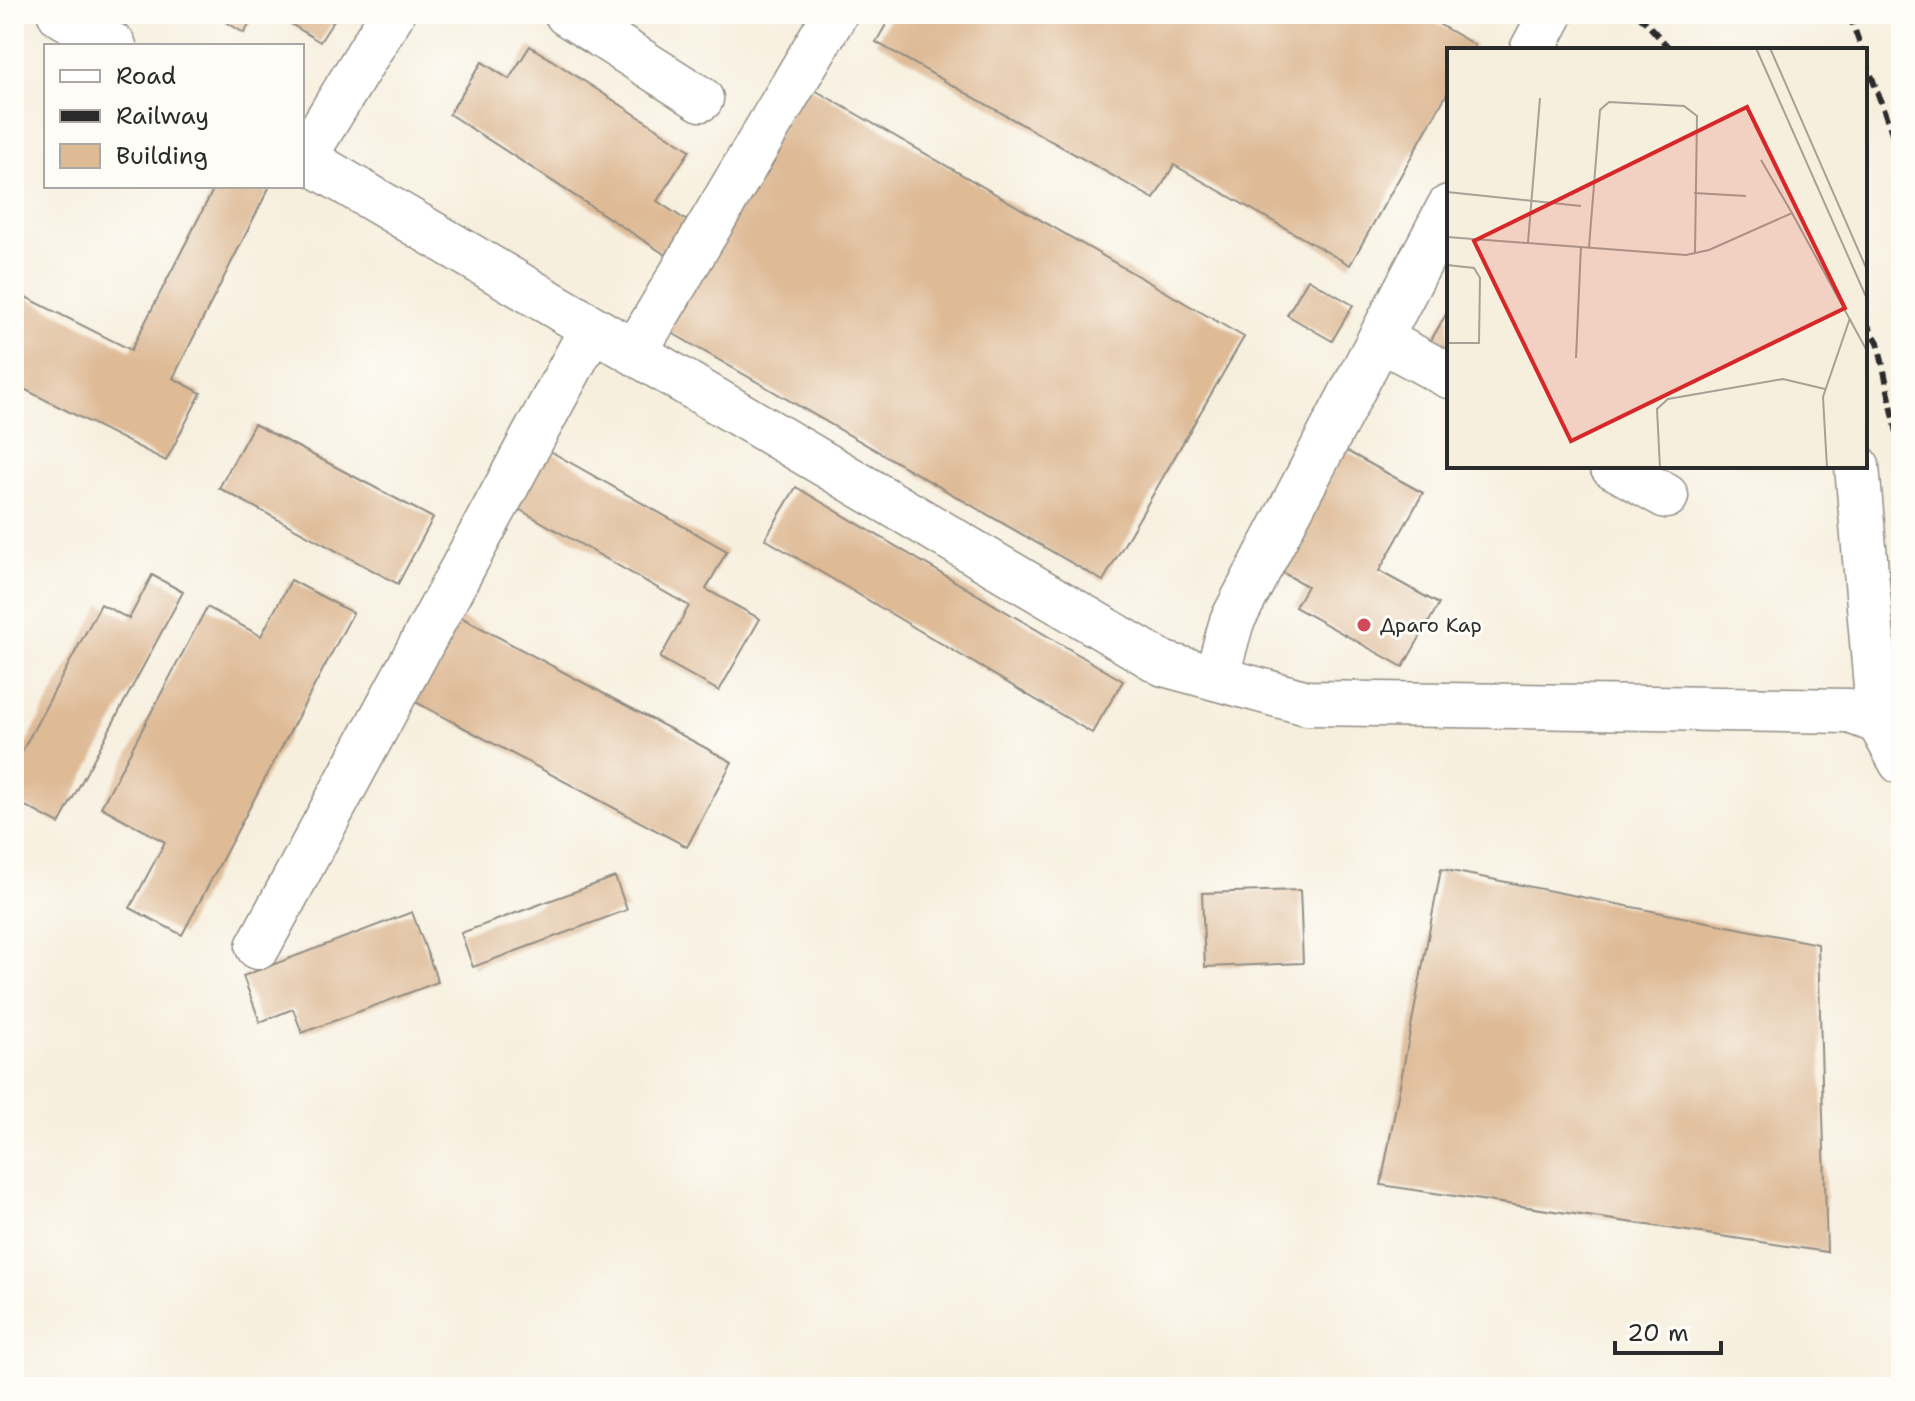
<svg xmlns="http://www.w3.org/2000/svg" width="1915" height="1401" font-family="'Shantell Sans',sans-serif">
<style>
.building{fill:#deba95}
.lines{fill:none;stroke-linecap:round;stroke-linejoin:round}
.minor-casing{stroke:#918d84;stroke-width:47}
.minor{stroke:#fff;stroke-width:44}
.rail{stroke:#2b2b2b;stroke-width:6;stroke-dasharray:12 6;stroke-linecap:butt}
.poi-dot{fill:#d1495b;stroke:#fdfcf7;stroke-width:3}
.labels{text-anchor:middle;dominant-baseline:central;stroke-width:6;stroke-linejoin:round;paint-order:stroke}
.poi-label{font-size:20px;fill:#2b2b2b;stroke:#fdfcf7;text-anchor:start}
.inset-road{fill:none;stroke:#a5a196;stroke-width:2}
.view{fill:#d62828;fill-opacity:0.15;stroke:#d62828;stroke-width:4}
.inset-edge{fill:none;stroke:#2b2b2b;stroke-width:4}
</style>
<rect width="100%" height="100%" fill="#fdfcf7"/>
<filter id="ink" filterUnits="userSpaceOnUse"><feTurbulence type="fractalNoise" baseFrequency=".0125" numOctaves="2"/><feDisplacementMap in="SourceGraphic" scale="16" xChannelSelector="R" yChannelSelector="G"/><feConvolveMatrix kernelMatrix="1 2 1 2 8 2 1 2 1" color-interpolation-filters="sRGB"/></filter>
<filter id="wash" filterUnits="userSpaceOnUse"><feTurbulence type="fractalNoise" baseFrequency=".006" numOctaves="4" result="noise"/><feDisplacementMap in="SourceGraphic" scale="32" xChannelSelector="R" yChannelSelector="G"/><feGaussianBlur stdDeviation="1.8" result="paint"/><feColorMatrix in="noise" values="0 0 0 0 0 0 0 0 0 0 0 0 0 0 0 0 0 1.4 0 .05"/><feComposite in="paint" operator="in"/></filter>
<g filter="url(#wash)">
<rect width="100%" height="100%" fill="#f7efde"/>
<g id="blocks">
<!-- building -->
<g class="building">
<polygon points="213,14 256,14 244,33"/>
<polygon points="275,14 338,14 320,42"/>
<polygon points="892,14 1421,14 1475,45 1472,50 1449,50 1449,90 1350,265 1174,165 1154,199 876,42"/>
<polygon points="530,46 690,150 657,201 687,221 666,255 449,114 482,62 509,79"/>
<polygon points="806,85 1244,337 1103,581 665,329"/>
<polygon points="215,186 270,186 173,378 201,393 166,461 14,384 14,291 131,350"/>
<polygon points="1308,279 1353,305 1332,341 1287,315"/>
<polygon points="1449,309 1449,362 1426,349"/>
<polygon points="254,424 433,518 398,584 219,488"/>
<polygon points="548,450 727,551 706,589 760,619 719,691 660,658 689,606 515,507"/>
<polygon points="1345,450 1423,493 1379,571 1439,604 1403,667 1295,607 1307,586 1278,570"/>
<polygon points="796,487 1123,681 1092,733 765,539"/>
<polygon points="152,575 183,592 59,824 14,800 14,766 101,604 129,619"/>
<polygon points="291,580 353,613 182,935 130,908 165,842 101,807 207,607 261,636"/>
<polygon points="455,614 732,762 687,847 410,699"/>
<polygon points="1441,869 1818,944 1827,1252 1381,1185"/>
<polygon points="615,877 627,910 473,967 461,933"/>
<polygon points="1300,890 1303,963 1205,967 1202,893"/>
<polygon points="412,912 438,982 302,1033 293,1009 260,1022 243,976"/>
</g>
</g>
</g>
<g filter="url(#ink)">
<use href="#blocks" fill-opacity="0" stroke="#918d84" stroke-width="2"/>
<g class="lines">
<defs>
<g id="minor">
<polyline points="60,14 114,46"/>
<polyline points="567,14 701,99"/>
<polyline points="1532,50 1551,14"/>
<polyline points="302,157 1164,664 1307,703 1850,711 1879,722 1901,762"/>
<polyline points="304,158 392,14"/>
<polyline points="1380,339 1449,376"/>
<polyline points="635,352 835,14"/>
<polyline points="1612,466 1666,496"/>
<polyline points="1857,466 1879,722"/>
<polyline points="1216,678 1232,621 1449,207"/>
<polyline points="258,947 592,328"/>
</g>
</defs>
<!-- minor casing -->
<use href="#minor" class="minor-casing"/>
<!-- minor -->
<use href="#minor" class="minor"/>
<!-- rail -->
<g class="rail">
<polyline points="1638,14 1671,50"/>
<polyline points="1849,14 1862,50"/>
<polyline points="1865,58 1901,158"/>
<polyline points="1865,321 1878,342 1901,452"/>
</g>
</g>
</g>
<!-- markers -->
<circle class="poi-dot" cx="1364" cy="625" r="8"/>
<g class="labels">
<!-- poi labels -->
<g class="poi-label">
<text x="1380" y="625">Драго Кар</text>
</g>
</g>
<!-- overview -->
<g transform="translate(1447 48)">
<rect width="420" height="420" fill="#f7efde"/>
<path class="inset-road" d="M309 0 420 251M323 0 420 222M314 112 345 165M0 144 134 158M247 145 299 148M0 189 239 207 262 202 345 165 420 303M81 194 93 50M142 199 153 62 162 54 237 58 250 68 248 205M0 217 27 220 33 230 32 295H0M129 310 134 198M213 420 210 361 221 351 336 331 378 341M380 420 376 349 403 270"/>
<path class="view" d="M300 59 398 260 124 393 27 193Z"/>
<rect width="420" height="420" class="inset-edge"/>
</g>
<!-- margin -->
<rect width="1915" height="1401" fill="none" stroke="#fdfcf7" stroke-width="48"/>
<!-- legend -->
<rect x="44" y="44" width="260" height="144" fill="#fdfcf7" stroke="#a9a8a5" stroke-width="2"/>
<rect x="60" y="70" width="40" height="12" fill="#ffffff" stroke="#a9a8a5" stroke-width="2"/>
<text x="116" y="84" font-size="24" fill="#2b2b2b">Road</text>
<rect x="60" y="110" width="40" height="12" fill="#2b2b2b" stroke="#a9a8a5" stroke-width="2"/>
<text x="116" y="124" font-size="24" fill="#2b2b2b">Railway</text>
<rect x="60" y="144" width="40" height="24" fill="#deba95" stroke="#a9a8a5" stroke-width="2"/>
<text x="116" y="164" font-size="24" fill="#2b2b2b">Building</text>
<!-- scale -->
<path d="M1615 1341v12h106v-12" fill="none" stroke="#2b2b2b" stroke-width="4"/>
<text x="1627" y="1341" font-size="24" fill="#2b2b2b" stroke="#fdfcf7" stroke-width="6" paint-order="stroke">20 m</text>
</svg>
